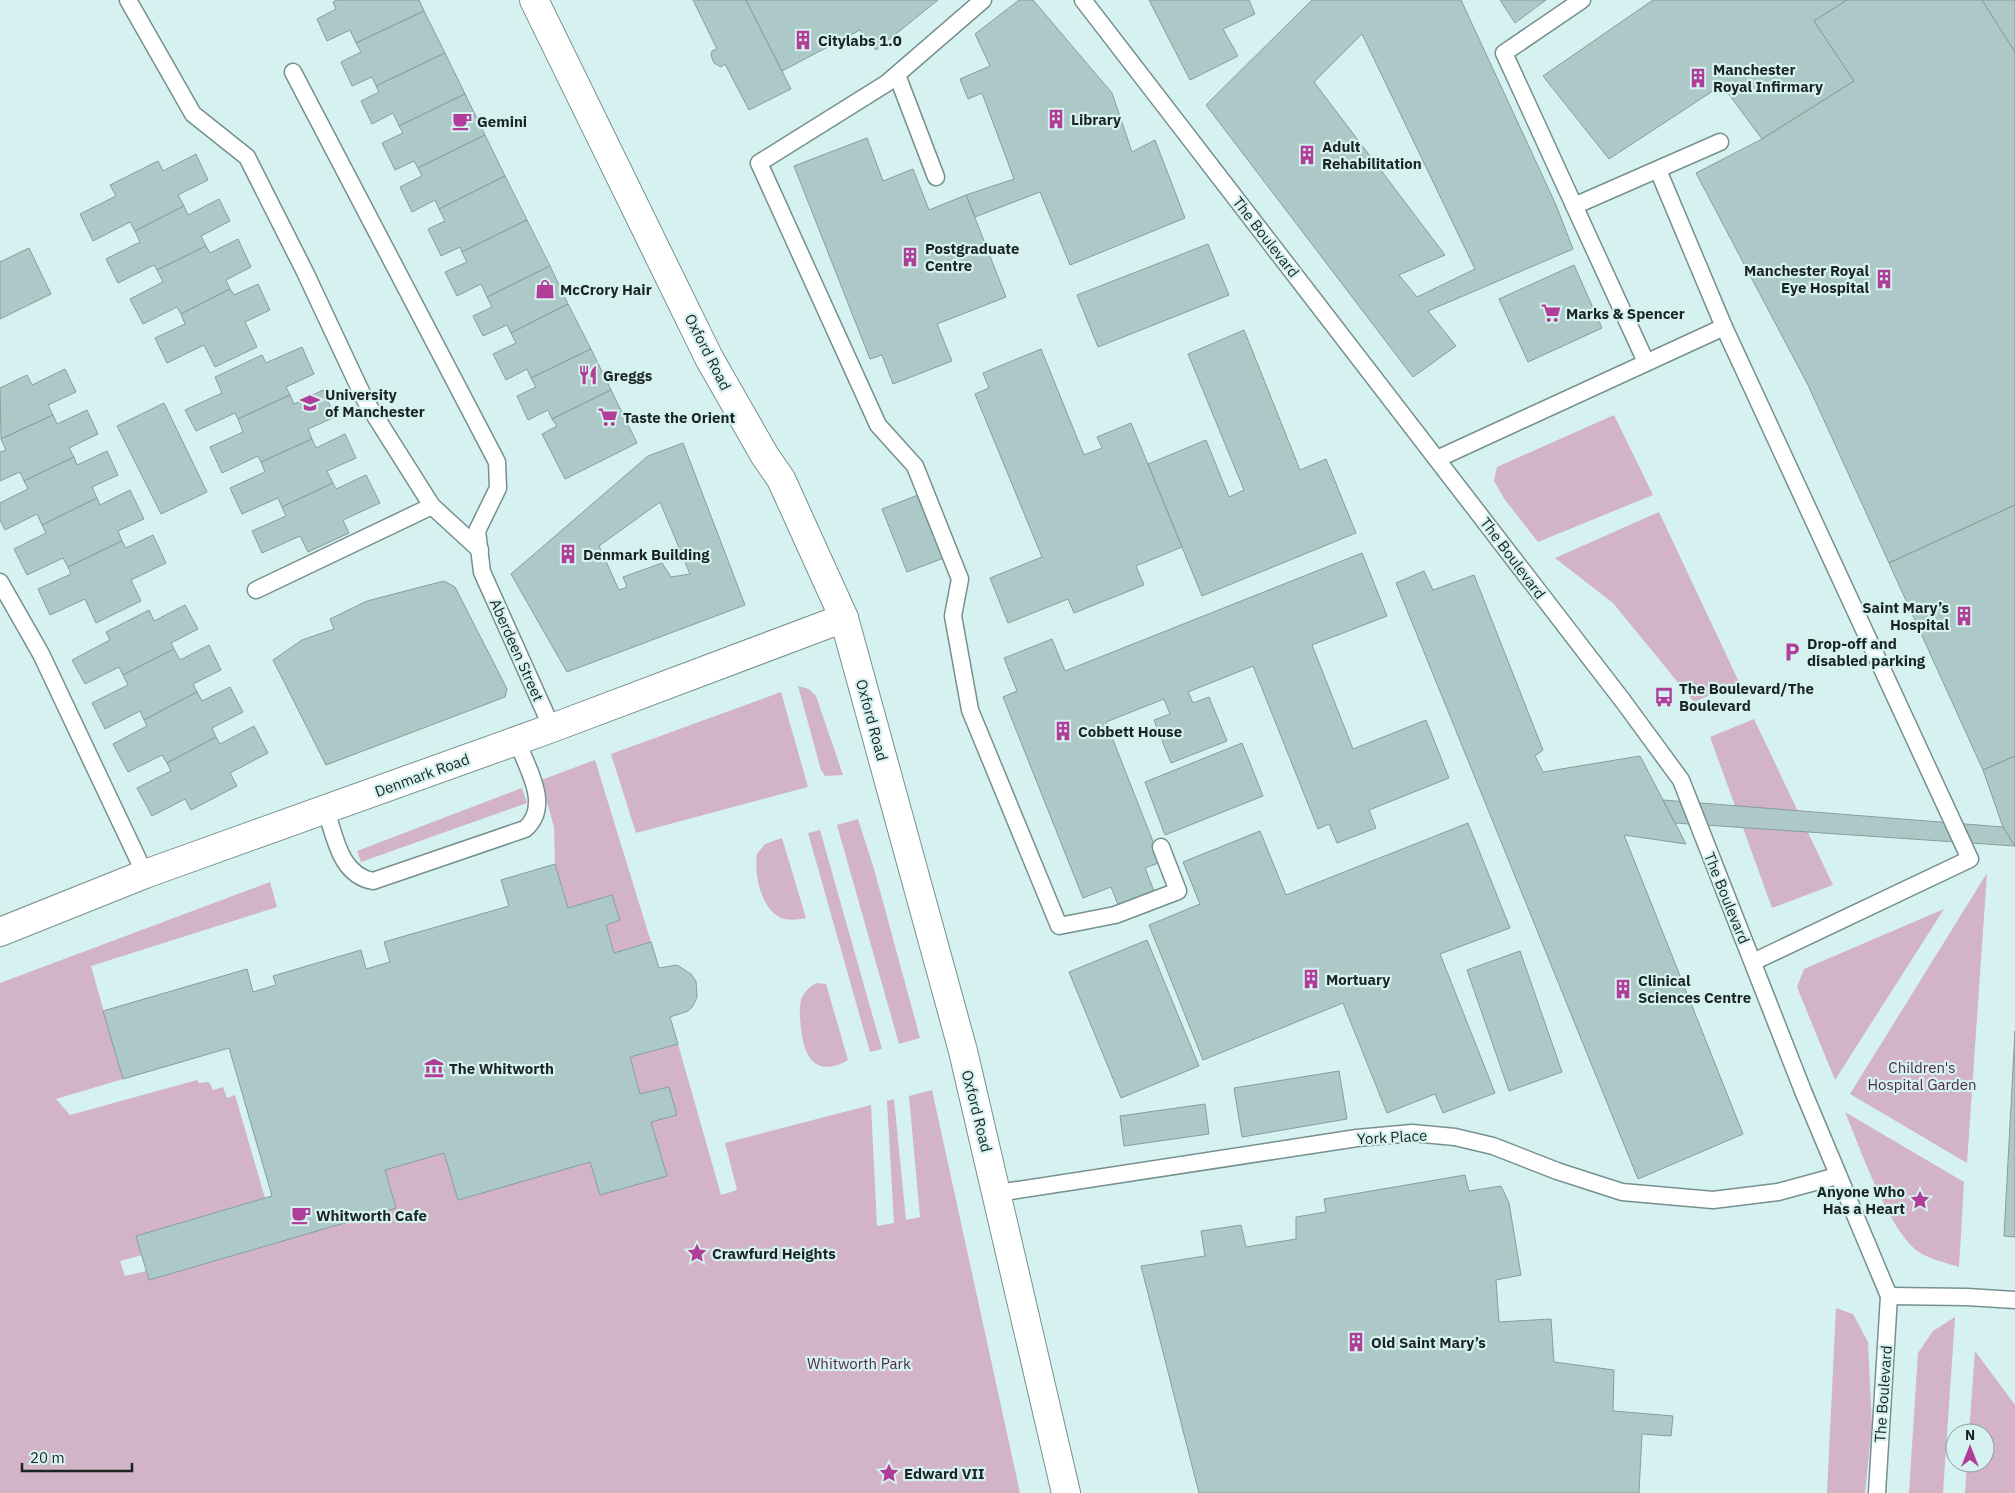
<svg xmlns="http://www.w3.org/2000/svg" width="2015" height="1493" font-family="'IBM Plex Sans',sans-serif">
<style>
.green{fill:#d2b3c8}
.building{fill:#adc9c7;stroke:#839e9c;fill-rule:evenodd}
.lines{fill:none;stroke-linecap:round;stroke-linejoin:round}
.service-casing{stroke:#76908f;stroke-width:19}
.minor-casing{stroke:#76908f;stroke-width:30}
.secondary-casing{stroke:#76908f;stroke-width:30}
.service{stroke:#fff;stroke-width:16}
.minor{stroke:#fff;stroke-width:28}
.secondary{stroke:#fff;stroke-width:28}
.labels{text-anchor:middle;dominant-baseline:central;stroke-width:4.5;stroke-linejoin:round;paint-order:stroke}
.poi-label{font-size:15px;font-weight:bold;fill:#192423;stroke:#d6f2f0;text-anchor:start}
.street-label{font-size:15px;fill:#192423;stroke:#d6f2f0}
.park-label{font-size:15px;fill:#532748;stroke:#d6f2f0}
</style>
<rect width="100%" height="100%" fill="#d6f2f0"/>
<!-- green -->
<g class="green">
<polygon points="1614,415 1653,495 1538,542 1505,500 1494,481 1497,467"/>
<polygon points="1659,512 1739,682 1694,702 1613,603 1555,558"/>
<polygon points="798,686 809,689 816,696 843,775 825,776 821,770"/>
<polygon points="781,692 808,787 636,833 611,754"/>
<polygon points="1754,719 1833,885 1772,908 1710,737"/>
<polygon points="595,760 651,942 614,953 606,925 620,920 612,895 568,908 555,864 554,827 541,780"/>
<polygon points="522,788 527,803 361,862 357,851"/>
<polygon points="858,819 874,869 920,1038 899,1044 837,825"/>
<polygon points="820,830 882,1049 870,1052 808,833"/>
<path d="M782 838 806 918C798 920 786 921 779 917 760 906 754 873 757 854L765 844Z"/>
<polygon points="1987,873 1967,1163 1850,1094"/>
<polygon points="270,882 277,907 91,966 123,1079 56,1099 70,1115 197,1080 199,1083 209,1082 213,1090 223,1087 227,1098 235,1095 265,1198 136,1236 142,1255 120,1261 125,1276 146,1271 149,1280 396,1208 385,1170 444,1153 458,1200 590,1162 600,1195 666,1176 651,1122 676,1115 669,1087 640,1094 630,1057 678,1044 721,1195 737,1190 725,1143 871,1105 877,1226 894,1223 887,1101 894,1099 906,1220 920,1217 909,1096 932,1090 1020,1493 0,1493 0,983"/>
<polygon points="1944,909 1835,1080 1797,987 1804,969"/>
<path d="M817 983 826 984 848 1060C816 1078 804 1058 801 1028 800 1019 799 1008 801 1000 804 992 810 986 817 983Z"/>
<path d="M1845 1112 1964 1182 1959 1267C1947 1263 1933 1260 1922 1254 1890 1236 1860 1147 1845 1112Z"/>
<polygon points="1836,1308 1853,1314 1868,1342 1872,1426 1865,1493 1827,1493"/>
<polygon points="1955,1317 1943,1493 1909,1493 1918,1353 1933,1331"/>
<polygon points="1975,1351 2015,1405 2015,1493 1965,1493 1967,1463 1985,1463 1985,1433 1969,1433"/>
</g>
<!-- building -->
<g class="building">
<polygon points="337,0 419,0 424,11 356,43 350,30 327,41 317,19 336,9 333,2"/>
<polygon points="693,0 746,0 791,89 749,110 725,64 721,67 714,63 711,55 712,51 717,49"/>
<polygon points="746,0 938,0 876,50 860,30 782,71"/>
<polygon points="1019,0 1033,0 1112,93 1132,152 1155,140 1185,218 1070,265 1040,192 975,217 966,195 1014,179 982,93 968,99 960,79 990,66 975,34"/>
<polygon points="1149,0 1249,0 1255,14 1223,29 1238,56 1190,80"/>
<path d="M1312 0H1461L1556 205 1573 249 1428 311 1456 346 1413 377 1206 105ZM1362 34 1475 269 1417 297 1399 275 1445 255 1314 82Z"/>
<polygon points="1500,0 1546,0 1515,23"/>
<polygon points="1653,0 1847,0 1814,21 1854,81 1762,139 1722,85 1609,159 1543,76"/>
<polygon points="1847,0 1982,0 2015,52 2015,505 1889,563 1808,385 1696,173 1762,139 1854,81 1814,21"/>
<polygon points="1982,0 2015,0 2015,52"/>
<polygon points="424,11 445,53 376,86 372,77 352,86 341,62 361,52 356,43"/>
<polygon points="445,53 465,94 399,126 393,113 372,124 361,101 379,92 376,86"/>
<polygon points="465,94 485,135 418,168 414,161 395,170 382,143 403,133 399,126"/>
<polygon points="485,135 505,176 439,209 435,200 412,212 400,187 422,176 418,168"/>
<polygon points="867,138 883,181 913,169 929,210 966,195 1006,297 937,324 952,361 893,384 882,355 870,359 794,166"/>
<polygon points="196,154 208,180 178,195 184,206 135,231 130,222 93,241 80,214 116,196 110,185 158,161 163,171"/>
<polygon points="505,176 527,220 462,252 460,247 441,256 428,229 445,221 439,209"/>
<polygon points="219,199 230,221 201,236 206,246 157,270 154,265 118,283 106,259 140,242 135,231 184,206 188,215"/>
<polygon points="527,220 550,266 487,297 481,284 457,296 445,272 467,262 462,252"/>
<polygon points="238,239 251,267 226,280 230,289 181,314 177,307 143,324 130,299 163,282 157,270 206,246 210,253"/>
<polygon points="1208,244 1229,295 1098,347 1077,295"/>
<polygon points="29,248 51,294 0,319 0,262"/>
<polygon points="1574,265 1602,328 1528,362 1499,299"/>
<polygon points="550,266 568,304 511,333 507,325 483,336 473,316 492,307 487,297"/>
<polygon points="258,284 270,310 245,322 257,347 215,367 204,345 167,363 155,338 185,324 181,314 230,289 234,295"/>
<polygon points="568,304 591,349 531,378 527,369 506,380 493,354 516,343 511,333"/>
<polygon points="1244,330 1300,470 1326,459 1356,533 1202,596 1148,464 1206,440 1229,497 1244,490 1188,354"/>
<polygon points="302,347 314,374 286,387 290,395 238,419 235,413 196,431 185,410 222,393 215,377 262,355 266,363"/>
<polygon points="591,349 611,390 552,419 548,410 528,420 517,396 536,387 531,378"/>
<polygon points="1041,349 1084,455 1102,448 1097,437 1131,423 1182,547 1136,566 1144,585 1074,613 1068,599 1008,623 990,578 1042,557 975,394 989,388 983,373"/>
<polygon points="65,369 76,392 48,405 53,415 1,439 0,388 27,375 32,385"/>
<polygon points="323,390 335,417 308,429 312,439 261,462 258,456 222,473 210,447 243,432 238,419 290,395 294,404"/>
<polygon points="611,390 637,443 565,479 542,434 557,426 552,419"/>
<polygon points="164,403 207,492 161,514 117,426"/>
<polygon points="87,410 98,434 69,448 74,457 24,481 20,472 0,481 0,452 6,450 1,439 53,415 57,424"/>
<polygon points="345,434 356,458 327,471 333,483 282,507 278,498 242,514 230,488 265,472 261,462 312,439 316,448"/>
<path d="M683 443 745 605 567 672 511 574 648 456ZM660 502 690 574 671 577 662 563 623 577 627 587 619 590 599 546Z"/>
<polygon points="107,451 118,475 92,487 97,498 42,525 37,514 5,530 0,520 0,503 28,489 24,481 74,457 77,465"/>
<polygon points="366,475 380,503 343,520 349,533 308,552 300,536 262,553 252,531 286,516 282,507 333,483 336,489"/>
<polygon points="130,490 144,519 118,531 122,541 68,567 63,558 27,575 14,549 46,533 42,525 97,498 100,505"/>
<polygon points="918,495 944,558 907,572 882,509"/>
<polygon points="2015,505 2015,756 1983,770 1889,563"/>
<polygon points="153,535 166,563 131,580 141,601 96,623 85,599 50,615 38,589 71,574 68,567 122,541 126,548"/>
<polygon points="1362,553 1387,616 1312,645 1353,749 1426,720 1449,778 1369,810 1376,828 1337,843 1329,824 1318,829 1253,666 1188,692 1193,703 1209,697 1227,741 1171,763 1154,720 1170,714 1164,699 1106,722 1161,862 1145,868 1156,896 1120,910 1111,887 1083,898 1003,697 1017,691 1004,658 1052,639 1065,671"/>
<polygon points="1424,571 1433,590 1474,575 1543,750 1535,756 1543,772 1640,756 1686,844 1624,835 1743,1134 1638,1179 1396,583"/>
<polygon points="444,581 455,587 507,689 505,697 326,765 273,660 302,640 334,629 330,619 367,601"/>
<polygon points="185,605 198,629 171,643 174,649 123,675 119,667 85,684 72,660 110,640 106,632 149,610 154,621"/>
<polygon points="209,645 221,670 193,684 197,692 144,720 140,711 105,729 92,703 128,685 123,675 174,649 180,660"/>
<polygon points="230,687 243,712 212,728 216,737 167,763 162,755 128,772 113,744 147,726 144,720 197,692 202,701"/>
<polygon points="254,726 268,753 230,773 237,786 191,810 185,799 152,816 137,788 171,771 167,763 216,737 220,744"/>
<polygon points="1242,743 1263,796 1165,835 1145,782"/>
<polygon points="2015,756 2015,847 2003,827 1983,770"/>
<polygon points="1663,800 2003,827 2015,846 1675,823"/>
<polygon points="1468,823 1510,928 1440,954 1495,1093 1443,1113 1435,1094 1387,1113 1343,1003 1203,1060 1149,925 1200,904 1183,862 1260,831 1286,895"/>
<polygon points="555,864 568,908 612,895 620,920 606,925 614,953 651,942 659,968 677,965 691,974 696,981 697,997 693,1006 688,1011 670,1017 678,1044 630,1057 640,1094 669,1087 677,1115 651,1122 667,1176 600,1195 590,1162 458,1200 444,1153 385,1170 396,1208 149,1280 136,1236 272,1196 229,1048 123,1079 103,1011 247,969 253,992 276,985 273,976 361,950 366,969 390,962 384,942 509,906 501,880"/>
<polygon points="1147,940 1199,1066 1121,1098 1069,972"/>
<polygon points="1520,951 1562,1072 1509,1091 1467,970"/>
<polygon points="2015,1031 2015,1237 2004,1236"/>
<polygon points="1339,1071 1347,1119 1242,1137 1234,1088"/>
<polygon points="1205,1104 1209,1134 1124,1146 1120,1116"/>
<polygon points="1465,1175 1469,1191 1501,1186 1509,1203 1521,1275 1496,1280 1499,1322 1551,1319 1554,1362 1614,1370 1613,1411 1673,1416 1671,1436 1642,1434 1639,1493 1199,1493 1141,1266 1205,1256 1201,1231 1241,1225 1246,1247 1296,1239 1296,1217 1326,1212 1324,1199"/>
</g>
<g class="lines">
<defs>
<g id="service">
<polyline points="128,0 193,114 247,157 305,272 365,400 432,506 480,550"/>
<polyline points="983,0 887,83 759,163 878,425 915,466 960,579 953,616 970,710 1059,926 1115,915 1178,891 1161,847"/>
<polyline points="1083,0 1623,701 1681,780 1803,1091 1889,1296 1877,1493"/>
<polyline points="1582,0 1504,53 1646,362"/>
<polyline points="293,72 497,462 498,488 477,531 482,572 552,728"/>
<polyline points="897,75 936,177"/>
<polyline points="1658,170 1724,327"/>
<polyline points="1574,206 1720,142"/>
<polyline points="1437,459 1724,327 1970,859 1753,962"/>
<polyline points="0,582 41,654 145,874"/>
<polyline points="256,590 432,506"/>
<path d="M326 810C335 837 340 875 373 881L525 829C552 806 527 768 517 741"/>
<polyline points="998,1193 1357,1138 1412,1133 1455,1137 1493,1146 1557,1171 1622,1192 1713,1200 1778,1192 1837,1176"/>
<polyline points="1889,1296 1967,1297 2015,1300"/>
</g>
<polyline id="minor" points="0,932 145,874 552,728 844,618"/>
<polyline id="secondary" points="534,0 709,358 765,456 781,479 844,618 963,1051 1066,1493"/>
</defs>
<!-- service casing -->
<use href="#service" class="service-casing"/>
<!-- minor casing -->
<use href="#minor" class="minor-casing"/>
<!-- secondary casing -->
<use href="#secondary" class="secondary-casing"/>
<!-- service -->
<use href="#service" class="service"/>
<!-- minor -->
<use href="#minor" class="minor"/>
<!-- secondary -->
<use href="#secondary" class="secondary"/>
</g>
<!-- icons -->
<defs>
<symbol id="building-bare" viewBox="-9 -9 18 18"><path d="M-4-6H4V6H1V3H-1V6H-4ZM-2.5-4.3h1.7v1.8h-1.7ZM.8-4.3h1.7v1.8H.8ZM-2.5-1h1.7V.8h-1.7ZM.8-1h1.7V.8H.8Z" fill="#b03e98" stroke="#d6f2f0" stroke-width="2.5" paint-order="stroke"/></symbol>
<symbol id="cafe-bare" viewBox="-9 -9 18 18"><path d="M-5.5-4.5H6V0H3Q3 3.5 0 3.5H-2.5Q-5.5 3.5-5.5 0ZM3-3.2v2h1.7v-2ZM-6 4.5H4V6H-6Z" fill="#b03e98" stroke="#d6f2f0" stroke-width="2.5" paint-order="stroke"/></symbol>
<symbol id="shop-bare" viewBox="-9 -9 18 18"><path d="M-5-2.5h2.3a2.7 3.5 0 0 1 5.4 0H5L5.5 6h-11ZM-1.5-2.5h3a1.5 2.3 0 0 0-3 0Z" fill="#b03e98" stroke="#d6f2f0" stroke-width="2.5" paint-order="stroke"/></symbol>
<symbol id="supermarket-bare" viewBox="-9 -9 18 18"><path d="M-6-5.5h2.5l.6 2H6L4.5 2H-2.5L-4.4-4H-6ZM-1.5 3.2a1.3 1.3 0 1 0 .1 0ZM3 3.2a1.3 1.3 0 1 0 .1 0Z" fill="#b03e98" stroke="#d6f2f0" stroke-width="2.5" paint-order="stroke"/></symbol>
<symbol id="restaurant-bare" viewBox="-9 -9 18 18"><path d="M-5-6h1v4h1v-4h1v4h1v-4h1v5L-1.5 .5V6h-2V.5L-5-1ZM5-6V6H3V1.5H1.5Q1.5-4 5-6Z" fill="#b03e98" stroke="#d6f2f0" stroke-width="2.5" paint-order="stroke"/></symbol>
<symbol id="university-bare" viewBox="-9 -9 18 18"><path d="M0-5L7-2L0 1L-7-2ZM-4 1L0 2.5L4 1V4Q0 6-4 4Z" fill="#b03e98" stroke="#d6f2f0" stroke-width="2.5" paint-order="stroke"/></symbol>
<symbol id="parking-bare" viewBox="-9 -9 18 18"><path d="M-3.5-5.5H1a3.5 3.5 0 0 1 0 7H-1V5.5H-3.5ZM-1-3.4V-.6H.8a1.4 1.4 0 0 0 0-2.8Z" fill="#b03e98" stroke="#d6f2f0" stroke-width="2.5" paint-order="stroke"/></symbol>
<symbol id="bus-bare" viewBox="-9 -9 18 18"><path d="M-5-6H5V4H4V6H2V4H-2V6H-4V4H-5ZM-3.5-4V0h7V-4ZM-3.5 1.2v1.5H-2V1.2ZM2 1.2v1.5H3.5V1.2Z" fill="#b03e98" stroke="#d6f2f0" stroke-width="2.5" paint-order="stroke"/></symbol>
<symbol id="museum-bare" viewBox="-9 -9 18 18"><path d="M0-6L6-3V-2H-6V-3ZM-5-1h2V3h-2ZM-1-1h2V3h-2ZM3-1h2V3H3ZM-6 4H6V6H-6Z" fill="#b03e98" stroke="#d6f2f0" stroke-width="2.5" paint-order="stroke"/></symbol>
<symbol id="sight-bare" viewBox="-9 -9 18 18"><path d="M0-6L1.8-2.2L6-1.7L2.9 1.2L3.7 5.4L0 3.3L-3.7 5.4L-2.9 1.2L-6-1.7L-1.8-2.2Z" fill="#b03e98" stroke="#d6f2f0" stroke-width="2.5" paint-order="stroke"/></symbol>
</defs>
<g fill-rule="evenodd">
<use href="#building-bare" x="789" y="26" width="28" height="28"/>
<use href="#building-bare" x="1684" y="64" width="28" height="28"/>
<use href="#building-bare" x="1042" y="105" width="28" height="28"/>
<use href="#cafe-bare" x="448" y="107" width="28" height="28"/>
<use href="#building-bare" x="1293" y="141" width="28" height="28"/>
<use href="#building-bare" x="896" y="243" width="28" height="28"/>
<use href="#building-bare" x="1870" y="265" width="28" height="28"/>
<use href="#shop-bare" x="531" y="275" width="28" height="28"/>
<use href="#supermarket-bare" x="1537" y="299" width="28" height="28"/>
<use href="#restaurant-bare" x="574" y="361" width="28" height="28"/>
<use href="#university-bare" x="296" y="389" width="28" height="28"/>
<use href="#supermarket-bare" x="594" y="403" width="28" height="28"/>
<use href="#building-bare" x="554" y="540" width="28" height="28"/>
<use href="#building-bare" x="1950" y="602" width="28" height="28"/>
<use href="#parking-bare" x="1778" y="638" width="28" height="28"/>
<use href="#bus-bare" x="1650" y="683" width="28" height="28"/>
<use href="#building-bare" x="1049" y="717" width="28" height="28"/>
<use href="#building-bare" x="1297" y="965" width="28" height="28"/>
<use href="#building-bare" x="1609" y="975" width="28" height="28"/>
<use href="#museum-bare" x="420" y="1054" width="28" height="28"/>
<use href="#sight-bare" x="1906" y="1186" width="28" height="28"/>
<use href="#cafe-bare" x="287" y="1201" width="28" height="28"/>
<use href="#sight-bare" x="683" y="1239" width="28" height="28"/>
<use href="#building-bare" x="1342" y="1328" width="28" height="28"/>
<use href="#sight-bare" x="875" y="1459" width="28" height="28"/>
</g>
<g class="labels">
<!-- poi labels -->
<g class="poi-label">
<text x="818" y="40">Citylabs 1.0</text>
<text x="1713" y="69">Manchester<tspan x="1713" dy="17">Royal Infirmary</tspan></text>
<text x="1071" y="119">Library</text>
<text x="477" y="121">Gemini</text>
<text x="1322" y="146">Adult<tspan x="1322" dy="17">Rehabilitation</tspan></text>
<text x="925" y="248">Postgraduate<tspan x="925" dy="17">Centre</tspan></text>
<text x="1869" y="270" text-anchor="end">Manchester Royal<tspan x="1869" dy="17">Eye Hospital</tspan></text>
<text x="560" y="289">McCrory Hair</text>
<text x="1566" y="313">Marks &amp; Spencer</text>
<text x="603" y="375">Greggs</text>
<text x="325" y="394">University<tspan x="325" dy="17">of Manchester</tspan></text>
<text x="623" y="417">Taste the Orient</text>
<text x="583" y="554">Denmark Building</text>
<text x="1949" y="607" text-anchor="end">Saint Mary’s<tspan x="1949" dy="17">Hospital</tspan></text>
<text x="1807" y="643">Drop-off and<tspan x="1807" dy="17">disabled parking</tspan></text>
<text x="1679" y="688">The Boulevard/The<tspan x="1679" dy="17">Boulevard</tspan></text>
<text x="1078" y="731">Cobbett House</text>
<text x="1326" y="979">Mortuary</text>
<text x="1638" y="980">Clinical<tspan x="1638" dy="17">Sciences Centre</tspan></text>
<text x="449" y="1068">The Whitworth</text>
<text x="1905" y="1191" text-anchor="end">Anyone Who<tspan x="1905" dy="17">Has a Heart</tspan></text>
<text x="316" y="1215">Whitworth Cafe</text>
<text x="712" y="1253">Crawfurd Heights</text>
<text x="1371" y="1342">Old Saint Mary’s</text>
<text x="904" y="1473">Edward VII</text>
</g>
<!-- street labels -->
<g class="street-label">
<text transform="translate(1266 237) rotate(52)">The Boulevard</text>
<text transform="translate(708 352) rotate(63)">Oxford Road</text>
<text transform="translate(1513 558) rotate(53)">The Boulevard</text>
<text transform="translate(517 650) rotate(66)">Aberdeen Street</text>
<text transform="translate(872 720) rotate(75)">Oxford Road</text>
<text transform="translate(422 775) rotate(-20)">Denmark Road</text>
<text transform="translate(1727 898) rotate(68)">The Boulevard</text>
<text transform="translate(977 1111) rotate(76)">Oxford Road</text>
<text transform="translate(1392 1137) rotate(-3)">York Place</text>
<text transform="translate(1883 1394) rotate(-86)">The Boulevard</text>
</g>
<!-- park labels -->
<g class="park-label">
<text x="1922" y="1067">Children's<tspan x="1922" dy="17">Hospital Garden</tspan></text>
<text x="859" y="1363">Whitworth Park</text>
</g>
</g>
<!-- north arrow -->
<g transform="translate(1970 1448)"><circle r="24" fill="#d6f2f0" stroke="#8aa09e"/>
<path d="M0-4L9 19L0 12L-9 19Z" fill="#b03e98"/>
<text y="-8" font-size="14" font-weight="bold" text-anchor="middle" fill="#192423">N</text>
</g>
<!-- scale -->
<path d="M22 1463v8h110v-8" fill="none" stroke="#192423" stroke-width="2.5"/>
<text x="30" y="1463" font-size="15" fill="#192423" stroke="#d6f2f0" stroke-width="4" paint-order="stroke">20 m</text>
</svg>
